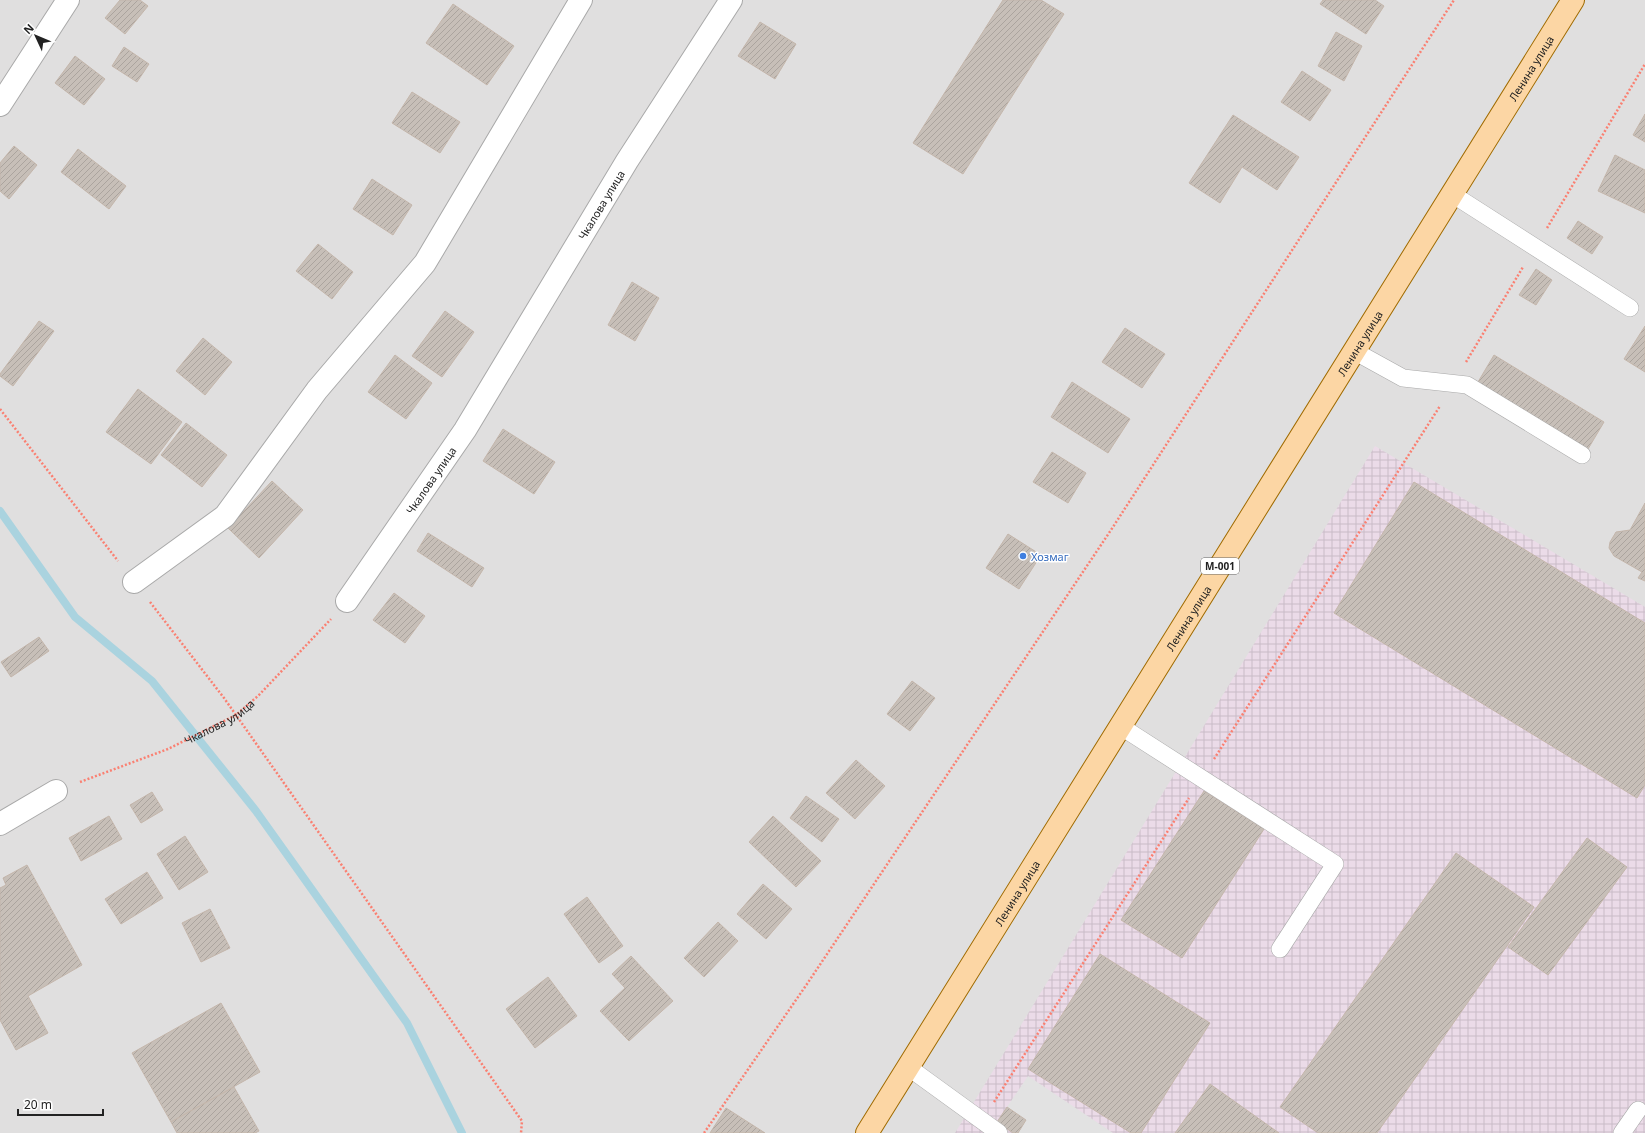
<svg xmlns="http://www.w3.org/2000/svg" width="1645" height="1133" font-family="'Noto Sans',sans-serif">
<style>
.residential{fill:#e0dfdf}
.industrial{fill:url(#industrial-grid)}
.parking{fill:#e2e2e2}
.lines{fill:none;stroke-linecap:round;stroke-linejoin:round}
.stream{stroke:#aad3df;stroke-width:8}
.building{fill:url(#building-hatch);stroke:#c4b6ab}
.service-casing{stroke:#a9a9a9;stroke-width:18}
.minor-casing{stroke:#a9a9a9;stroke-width:24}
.primary-casing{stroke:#a06b00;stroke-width:24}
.path{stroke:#fa8072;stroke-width:2.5;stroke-dasharray:2 2;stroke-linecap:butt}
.service{stroke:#fff;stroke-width:17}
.minor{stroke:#fff;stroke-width:22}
.primary{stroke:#fcd6a4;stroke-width:22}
.shop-dot{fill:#3f7fe0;stroke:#fff;stroke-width:1.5}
.labels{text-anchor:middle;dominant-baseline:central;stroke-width:3;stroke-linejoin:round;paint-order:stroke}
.shield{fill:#fff;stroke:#646464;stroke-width:1}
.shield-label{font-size:10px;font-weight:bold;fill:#222}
.street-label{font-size:11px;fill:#222;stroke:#fff}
.shop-label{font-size:11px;fill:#366cbe;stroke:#fff;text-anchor:start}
</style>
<defs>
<pattern id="industrial-grid" width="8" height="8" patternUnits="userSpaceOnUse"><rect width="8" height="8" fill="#ebdbe8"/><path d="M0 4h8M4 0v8" fill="none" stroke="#c9bcc7"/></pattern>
<pattern id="building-hatch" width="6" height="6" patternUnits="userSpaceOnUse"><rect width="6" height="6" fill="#c7bfb8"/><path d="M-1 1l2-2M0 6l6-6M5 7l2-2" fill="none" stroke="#aba49e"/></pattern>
</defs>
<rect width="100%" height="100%" fill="#f2efe9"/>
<!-- residential -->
<rect class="residential" x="0" y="0" width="1645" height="1133"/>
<!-- industrial -->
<polygon class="industrial" points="1375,446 1645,607 1645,1133 955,1133"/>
<!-- parking -->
<polygon class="parking" points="1028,1076 1113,1133 1018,1133 1026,1120 1007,1107"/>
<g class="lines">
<!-- stream -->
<polyline class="stream" points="0,511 75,617 152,681 256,811 407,1023 462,1133"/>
</g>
<!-- building -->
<g class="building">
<polygon points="120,0 140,0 148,6 125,34 105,18"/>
<polygon points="1003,0 1041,0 1064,14 963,174 913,143"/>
<polygon points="1323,0 1375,0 1384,6 1366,34 1320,4"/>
<polygon points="453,4 514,46 487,85 426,43"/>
<polygon points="760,22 796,44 775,79 738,56"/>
<polygon points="1336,32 1362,46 1344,81 1318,66"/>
<polygon points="124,47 149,64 137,82 112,66"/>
<polygon points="75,56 105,79 84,105 55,83"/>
<polygon points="1302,71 1331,90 1310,121 1281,102"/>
<polygon points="412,92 460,122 440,153 392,123"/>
<polygon points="1645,114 1645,142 1633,135"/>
<polygon points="1233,115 1299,157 1277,190 1242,167 1220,203 1189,183"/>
<polygon points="14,146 37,165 9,199 0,191 0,163"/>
<polygon points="78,149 126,186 109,209 61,172"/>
<polygon points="1615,155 1645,170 1645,213 1598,191"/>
<polygon points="372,179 412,205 393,235 353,209"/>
<polygon points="1578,221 1603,237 1592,254 1567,238"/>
<polygon points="318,244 353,272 332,299 296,271"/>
<polygon points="1536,269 1552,280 1536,305 1519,295"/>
<polygon points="632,282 659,298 635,341 608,325"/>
<polygon points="445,311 474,332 442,377 412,356"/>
<polygon points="39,321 54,331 13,386 0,376 0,374"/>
<polygon points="1645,326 1645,372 1624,359"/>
<polygon points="1125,328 1165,354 1142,388 1102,362"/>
<polygon points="203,338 232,362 205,395 176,371"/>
<polygon points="395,355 432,383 406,419 368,392"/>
<polygon points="1494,355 1604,422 1588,449 1478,382"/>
<polygon points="1072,382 1130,419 1108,453 1051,417"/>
<polygon points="138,389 182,422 151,464 106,432"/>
<polygon points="186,423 227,455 202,487 161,455"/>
<polygon points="503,429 555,462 534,494 483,461"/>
<polygon points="1052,452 1086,473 1068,503 1033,482"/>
<polygon points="272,481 303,510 259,558 228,528"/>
<polygon points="1414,482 1645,623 1645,785 1637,798 1334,613"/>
<polygon points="1645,503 1645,581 1638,578 1642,572 1614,556 1609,548 1610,542 1616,532 1630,530"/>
<polygon points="428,533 484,568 472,587 417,551"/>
<polygon points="1008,534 1041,555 1019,589 986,568"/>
<polygon points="394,593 425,616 405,643 373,620"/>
<polygon points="39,637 49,651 11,677 1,662"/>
<polygon points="912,681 935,698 910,731 887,714"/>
<polygon points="856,760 885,786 855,819 826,793"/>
<polygon points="1204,791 1264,829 1182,958 1121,920"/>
<polygon points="152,792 163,810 141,823 130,805"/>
<polygon points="806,796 839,819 822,842 790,818"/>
<polygon points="109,816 122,839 81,861 69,838"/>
<polygon points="773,816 821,861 796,887 749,842"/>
<polygon points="185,836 208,872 179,890 157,854"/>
<polygon points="1587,838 1627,867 1548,975 1508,947"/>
<polygon points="1456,853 1534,907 1377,1133 1318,1133 1280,1107"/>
<polygon points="27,865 82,965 28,996 48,1033 16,1050 0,1020 0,888 6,885 3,878"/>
<polygon points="147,872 163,898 121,924 105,899"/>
<polygon points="763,884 792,909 766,939 737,914"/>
<polygon points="587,897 623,946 599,963 564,914"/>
<polygon points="210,909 230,948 201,962 182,923"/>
<polygon points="718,922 738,941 704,977 684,958"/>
<polygon points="1100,954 1210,1023 1141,1133 1131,1133 1028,1069"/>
<polygon points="631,956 673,1001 629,1041 600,1011 625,988 612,974"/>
<polygon points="548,977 577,1016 535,1048 506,1009"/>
<polygon points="221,1003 260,1072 171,1122 132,1053"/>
<polygon points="1210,1084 1279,1133 1175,1133"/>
<polygon points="234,1087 259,1131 255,1133 177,1133 171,1122"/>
<polygon points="1007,1107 1026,1120 1018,1133 1013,1133 997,1122"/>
<polygon points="726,1108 765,1133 710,1133"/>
</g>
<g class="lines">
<defs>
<g id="service">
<polyline points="1452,194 1630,308"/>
<polyline points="1354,351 1403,378 1467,385 1582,455"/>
<polyline points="1120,726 1335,864 1280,949"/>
<polyline points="908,1067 999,1133"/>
<polyline points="1622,1133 1638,1110"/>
</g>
<g id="minor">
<polyline points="0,105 68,0"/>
<polyline points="134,582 225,516 317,390 425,263 581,0"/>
<path id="s2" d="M347 601 465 430 627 161 731 0"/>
<polyline points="0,824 56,791"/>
</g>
<g id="primary">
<path id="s3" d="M867 1133 1573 0"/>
</g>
</defs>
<!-- service casing -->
<use href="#service" class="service-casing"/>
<!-- minor casing -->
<use href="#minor" class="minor-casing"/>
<!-- primary casing -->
<use href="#primary" class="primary-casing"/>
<!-- path -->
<g class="path">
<polyline points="1547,228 1645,64"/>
<polyline points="1466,362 1523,267"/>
<polyline points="0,409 118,561"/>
<polyline points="150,602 224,698 522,1121 521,1133"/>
<polyline points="1214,759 1440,406"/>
<path id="s1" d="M80 782 168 749 236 715 259 695 331 619"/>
<polyline points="994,1102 1189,798"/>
<polyline points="704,1133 807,984 1111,530 1454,0"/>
</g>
<!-- service -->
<use href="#service" class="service"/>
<!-- minor -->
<use href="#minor" class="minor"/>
<!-- primary -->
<use href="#primary" class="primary"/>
</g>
<!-- markers -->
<circle class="shop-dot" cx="1023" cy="556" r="4"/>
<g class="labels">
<!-- shield labels -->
<rect class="shield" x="1201" y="558" width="38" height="16" rx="3"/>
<g class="shield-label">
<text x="1220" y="566">М-001</text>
</g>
<!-- street labels -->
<g class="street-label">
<text stroke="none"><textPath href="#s3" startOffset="1255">Ленина улица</textPath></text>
<text stroke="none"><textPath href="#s2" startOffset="471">Чкалова улица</textPath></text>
<text stroke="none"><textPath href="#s3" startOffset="931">Ленина улица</textPath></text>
<text stroke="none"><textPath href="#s2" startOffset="147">Чкалова улица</textPath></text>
<text stroke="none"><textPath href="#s3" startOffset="607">Ленина улица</textPath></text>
<text stroke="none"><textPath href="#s1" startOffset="152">Чкалова улица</textPath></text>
<text stroke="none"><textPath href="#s3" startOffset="283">Ленина улица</textPath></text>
</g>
<!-- shop labels -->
<g class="shop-label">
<text x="1031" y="556">Хозмаг</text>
</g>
</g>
<!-- north arrow -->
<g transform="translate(36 36) rotate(314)" stroke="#ffffff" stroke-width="3" paint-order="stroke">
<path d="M0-3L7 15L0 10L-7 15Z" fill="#222222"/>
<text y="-6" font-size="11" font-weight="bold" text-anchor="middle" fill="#222222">N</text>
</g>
<!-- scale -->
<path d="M18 1109v6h85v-6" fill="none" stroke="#222222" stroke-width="2"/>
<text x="24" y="1109" font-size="12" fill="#222222" stroke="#ffffff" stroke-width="3" paint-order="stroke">20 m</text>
</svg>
